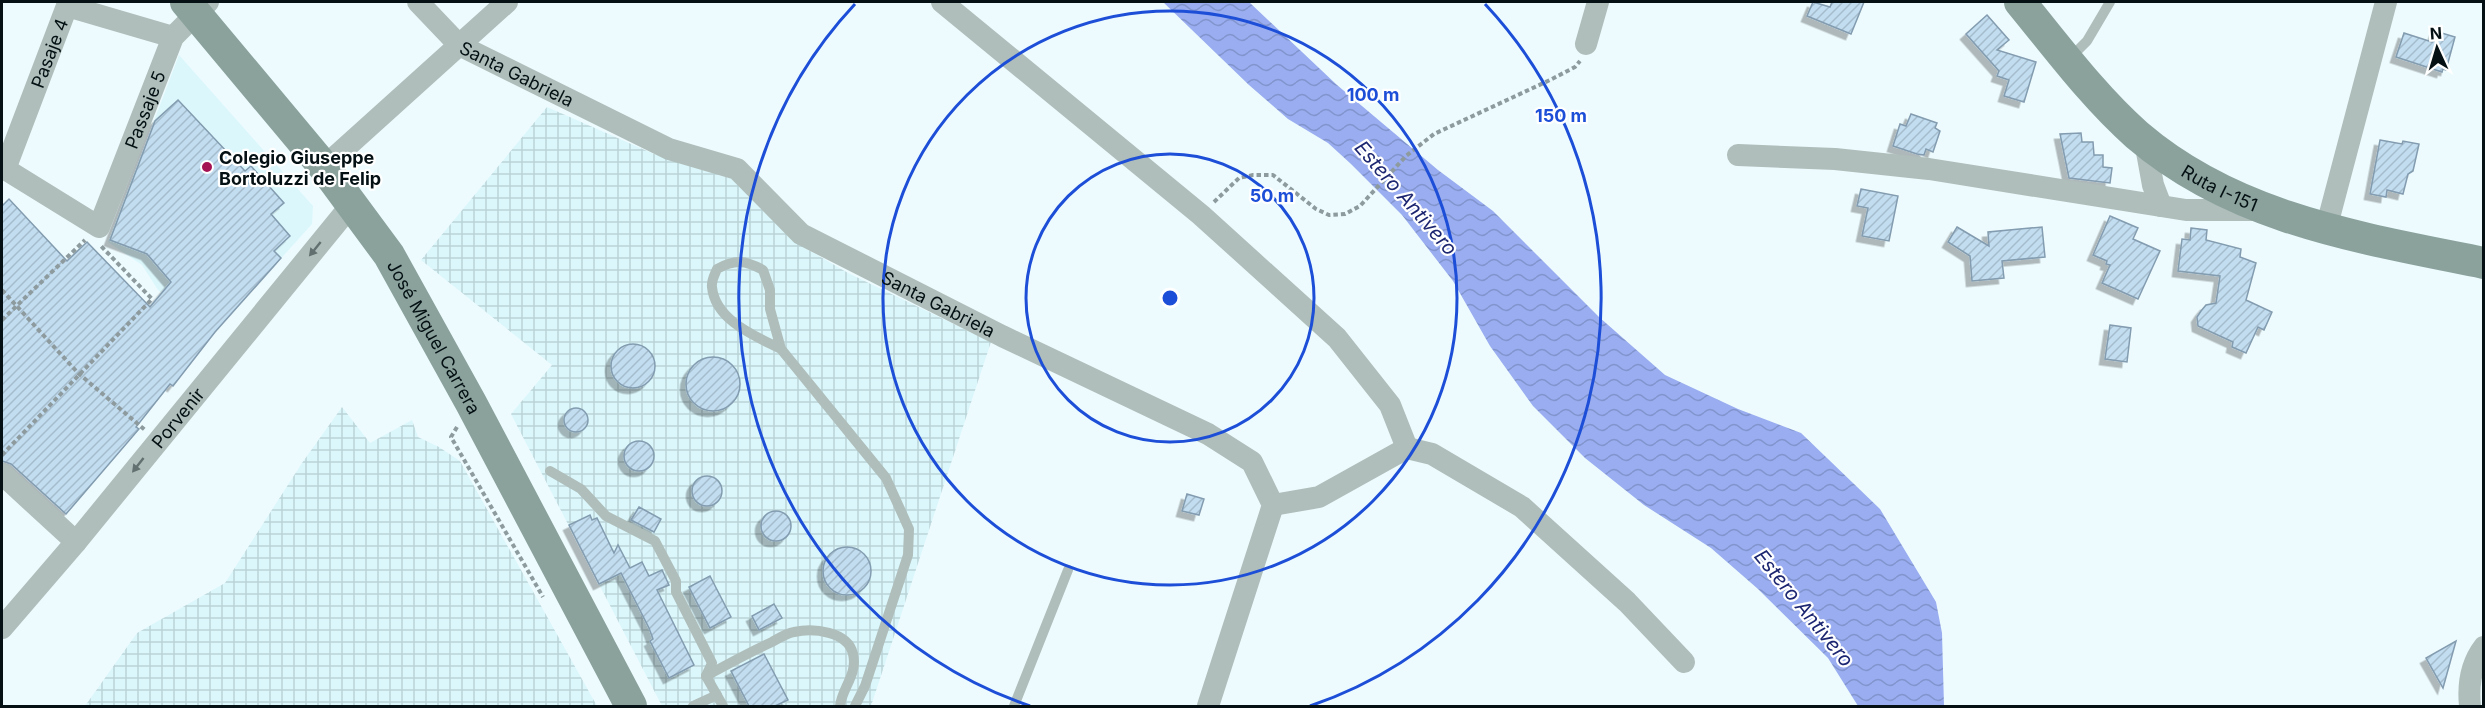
<svg xmlns="http://www.w3.org/2000/svg" width="2485" height="708" font-family="Inter,sans-serif">
<style>
.built{fill:#dbf7fc}
.industrial{fill:url(#industrial-grid)}
.water{fill:url(#water-waves)}
.building{fill:url(#building-hatch);stroke:#839caf;stroke-width:1.5;filter:url(#shadow)}
.lines{fill:none;stroke-linecap:round;stroke-linejoin:round}
.path{stroke:#8e9b9e;stroke-width:4;stroke-dasharray:4.5 3;stroke-linecap:butt}
.lane{stroke:#afbeba;stroke-width:10}
.street{stroke:#afbeba;stroke-width:22}
.secondary{stroke:#8ba29c;stroke-width:32}
.oneway{fill:#62706f}
.ring{fill:none;stroke:#1d4ed8;stroke-width:3}
.poi-dot{fill:#a41253;stroke:#fff;stroke-width:2}
.labels{text-anchor:middle;dominant-baseline:central;stroke-width:4.5;stroke-linejoin:round;paint-order:stroke}
.street-label{font-size:18px;fill:#041013;stroke:#fff}
.poi-label{font-size:18px;font-weight:bold;fill:#041013;stroke:#fff;text-anchor:start}
.water-label{font-size:20px;font-style:italic;fill:#1c2671;stroke:#fff}
.centre{fill:#1d4ed8;stroke:#fff;stroke-width:3}
.ring-label{font-size:18px;text-anchor:middle;font-weight:bold;fill:#1d4ed8;stroke:#fff;stroke-width:4.5;stroke-linejoin:round;paint-order:stroke}
</style>
<defs>
<pattern id="industrial-grid" width="8" height="8" patternUnits="userSpaceOnUse" patternTransform="scale(1.5)"><rect width="8" height="8" fill="#dbf7fc"/><path d="M0 4h8M4 0v8" fill="none" stroke="#bad3d7"/></pattern>
<pattern id="water-waves" width="16" height="10" patternUnits="userSpaceOnUse" patternTransform="scale(1.5)"><rect width="16" height="10" fill="#99adf0"/><path d="M0 5q4-4 8 0t8 0" fill="none" stroke="#8294cd"/></pattern>
<pattern id="building-hatch" width="6" height="6" patternUnits="userSpaceOnUse" patternTransform="scale(1.5)"><rect width="6" height="6" fill="#c2dcf0"/><path d="M-1 1l2-2M0 6l6-6M5 7l2-2" fill="none" stroke="#a5bccd"/></pattern>
<filter id="shadow"><feDropShadow dx="-5.5" dy="5.5" stdDeviation="0" flood-color="#0004"/></filter>
</defs>
<rect width="100%" height="100%" fill="#edfbfe"/>
<!-- built -->
<polygon class="built" points="179,55 313,206 312,224 213,334 158,290 142,265 108,242"/>
<!-- industrial -->
<g class="industrial">
<polygon points="547,107 654,154 705,167 725,174 745,188 795,242 848,273 991,342 871,706 662,706 511,414 552,365 421,260"/>
<polygon points="342,407 370,443 412,420 418,437 439,447 460,461 597,706 85,706 137,633 225,583 302,463"/>
</g>
<!-- water -->
<polygon class="water" points="1163,2 1249,2 1337,85 1438,170 1493,211 1599,317 1665,375 1738,409 1801,433 1880,509 1936,602 1942,633 1944,706 1858,706 1828,658 1758,589 1711,548 1644,505 1585,458 1533,406 1490,346 1453,281 1402,215 1351,164 1328,143 1288,119 1249,85"/>
<!-- building -->
<g class="building">
<polygon points="1813,2 1830,7 1832,2 1864,2 1851,34 1807,16"/>
<polygon points="1987,15 2009,40 1997,50 2036,62 2024,102 2004,96 2009,80 1997,76 1999,71 1966,34"/>
<polygon points="2435,31 2455,37 2446,70 2443,69 2442,72 2396,57 2404,33 2432,42"/>
<polygon points="178,100 245,171 251,166 284,203 271,214 290,236 274,251 281,258 215,332 173,386 170,384 136,427 139,429 66,514 11,464 2,461 2,206 9,199 67,261 87,242 150,307 171,282 147,254 110,240 155,121"/>
<polygon points="1911,114 1937,123 1935,128 1940,131 1933,152 1926,149 1924,155 1917,154 1893,146 1900,124 1906,126"/>
<polygon points="2081,133 2082,142 2093,142 2094,155 2103,155 2103,167 2112,168 2110,183 2069,178 2060,134"/>
<polygon points="2380,140 2402,144 2403,141 2419,144 2413,171 2408,174 2403,194 2387,190 2386,197 2370,194"/>
<polygon points="1861,189 1898,196 1889,241 1862,236 1868,208 1857,206"/>
<polygon points="2110,216 2138,228 2133,239 2160,251 2138,299 2102,283 2110,265 2106,264 2107,261 2093,255"/>
<polygon points="1957,227 1989,246 1988,232 2042,227 2045,257 2002,261 2004,278 1972,281 1970,256 1948,242"/>
<polygon points="2191,228 2207,230 2206,240 2241,249 2240,257 2256,263 2246,300 2272,312 2264,330 2258,327 2246,353 2232,347 2233,342 2198,326 2197,317 2201,311 2206,305 2216,303 2220,276 2178,271 2182,239 2190,240"/>
<polygon points="2110,325 2131,328 2127,362 2105,359"/>
<circle cx="633" cy="366" r="22"/>
<circle cx="713" cy="384" r="27"/>
<circle cx="576" cy="420" r="12"/>
<circle cx="639" cy="456" r="15"/>
<circle cx="707" cy="491" r="15"/>
<polygon points="1187,494 1204,499 1199,515 1182,511"/>
<polygon points="639,507 661,519 654,532 631,520"/>
<circle cx="776" cy="526" r="15"/>
<polygon points="590,515 592,520 597,518 614,553 618,545 630,568 642,562 649,576 662,570 669,585 657,590 694,665 669,678 650,641 653,639 649,628 621,573 599,584 569,525"/>
<circle cx="847" cy="571" r="24"/>
<polygon points="710,576 731,617 710,628 689,587"/>
<polygon points="774,604 782,618 759,630 752,616"/>
<polygon points="2456,641 2443,688 2426,658"/>
<polygon points="764,654 788,700 775,706 749,706 731,671"/>
</g>
<g class="lines">
<!-- path -->
<g class="path">
<polyline points="1214,202 1239,178 1253,175 1273,175 1316,209 1329,215 1345,214 1360,206 1406,156 1434,134 1550,80 1575,67 1580,61"/>
<polyline points="2,290 78,373 145,430"/>
<polyline points="2,320 85,240"/>
<polyline points="457,427 451,437 543,597"/>
<polyline points="2,455 152,299 101,246"/>
</g>
<!-- lane -->
<g class="lane">
<polyline points="2069,59 2087,41 2110,2"/>
<path d="M781 349C755 336 715 320 712 287 711 281 715 274 717 269 735 259 745 260 763 270L770 290V309L781 349 886 478 909 529 908 555 865 686 855 706"/>
<polyline points="550,471 581,489 606,516 655,541 676,581 676,592 712,663 706,676"/>
<path d="M706 676C728 664 750 652 772 642 779 638 787 633 794 632 813 628 848 631 853 654 858 674 842 688 840 706"/>
<polyline points="706,676 723,706"/>
<polyline points="693,706 717,695"/>
<polyline points="1014,706 1068,570"/>
</g>
<!-- street -->
<g class="street">
<path id="s1" d="M418 2 459 45 669 149 737 169 801 234 1002 336 1208 434 1252 462 1273 505 1208 706"/>
<polyline points="942,2 1201,215 1337,338 1390,405 1407,448"/>
<polyline points="1586,44 1598,2"/>
<polyline points="2145,141 2153,185 2161,206"/>
<polyline points="1738,155 1835,159 1929,169 2186,210 2260,210"/>
<path id="s2" d="M2 167 99 227 173 37 208 2"/>
<polyline points="324,167 507,2"/>
<path id="s3" d="M5 169 67 6 173 37"/>
<polyline points="2326,229 2386,2"/>
<polyline points="2,474 76,542"/>
<polyline points="1273,505 1319,497 1407,448 1432,454 1522,507 1627,602 1684,662"/>
<path id="s4" d="M2 628 76 542 352 204"/>
<path d="M2470 706C2468 686 2471 664 2484 647"/>
</g>
<!-- secondary -->
<g class="secondary">
<path id="s5" d="M186 2 324 167 389 255 471 403 631 706"/>
<path id="s6" d="M2020 2C2057 47 2093 96 2137 135 2235 219 2361 238 2484 263"/>
</g>
</g>
<!-- one-way arrows -->
<defs><path id="oneway-solid" d="M-6-.8H1V-3.2L6.5 0L1 3.2V.8H-6Z" transform="scale(1.5)"/></defs>
<g class="oneway">
<use href="#oneway-solid" transform="translate(315 249) rotate(129)"/>
<use href="#oneway-solid" transform="translate(138 465) rotate(128)"/>
</g>
<!-- distance rings -->
<g class="ring">
<circle cx="1170" cy="298" r="144"/>
<circle cx="1170" cy="298" r="287"/>
<path d="M1030 706A431 431 0 0 1 855 4M1485 4A431 431 0 0 1 1310 706"/>
</g>
<!-- markers -->
<circle class="poi-dot" cx="207" cy="167" r="6"/>
<g class="labels">
<!-- street labels -->
<g class="street-label">
<text stroke="none"><textPath href="#s3" startOffset="124">Pasaje 4</textPath></text>
<text stroke="none"><textPath href="#s1" startOffset="124">Santa Gabriela</textPath></text>
<text stroke="none"><textPath href="#s2" startOffset="240">Passaje 5</textPath></text>
<text stroke="none"><textPath href="#s6" startOffset="276">Ruta I-151</textPath></text>
<text stroke="none"><textPath href="#s1" startOffset="610">Santa Gabriela</textPath></text>
<text stroke="none"><textPath href="#s5" startOffset="418">José Miguel Carrera</textPath></text>
<text stroke="none"><textPath href="#s4" startOffset="274">Porvenir</textPath></text>
</g>
<!-- poi labels -->
<g class="poi-label">
<text x="219" y="157">Colegio Giuseppe<tspan x="219" dy="21">Bortoluzzi de Felip</tspan></text>
</g>
<!-- water labels -->
<g class="water-label">
<text transform="translate(1406 198) rotate(49)">Estero Antivero</text>
<text transform="translate(1804 608) rotate(51)">Estero Antivero</text>
</g>
</g>
<circle cx="1170" cy="298" r="9" class="centre"/>
<g class="ring-label">
<text x="1373" y="101">100 m</text>
<text x="1561" y="122">150 m</text>
<text x="1272" y="202">50 m</text>
</g>
<!-- border -->
<rect width="2485" height="708" fill="none" stroke="#041013" stroke-width="6"/>
<!-- north arrow -->
<g transform="translate(2437 48) rotate(356)" stroke="#ffffff" stroke-width="4.5" paint-order="stroke">
<path d="M0-4.5L10 22L0 15L-10 22Z" fill="#041013"/>
<text y="-9" font-size="16" font-weight="bold" text-anchor="middle" fill="#041013">N</text>
</g>
</svg>
